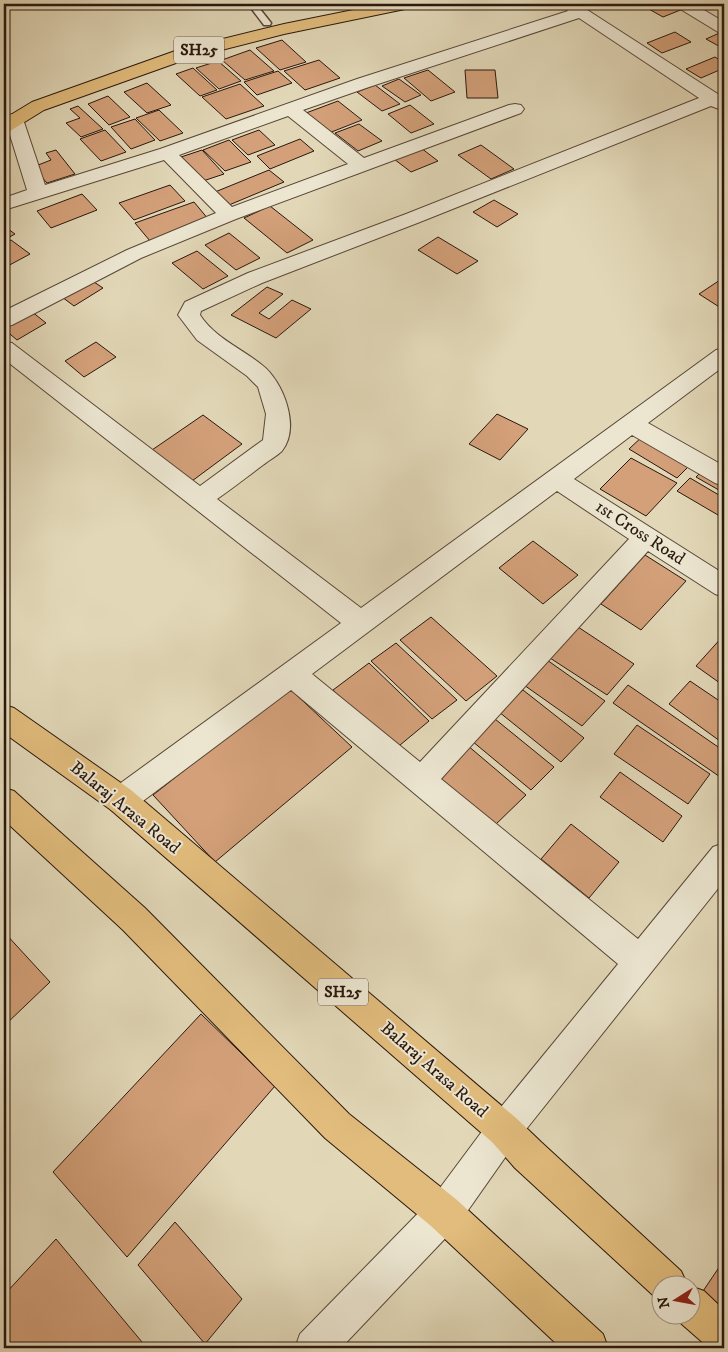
<svg xmlns="http://www.w3.org/2000/svg" width="728" height="1352" font-family="'IM FELL DW Pica',serif">
<style>
.building{fill:#d3a079;stroke:#2a170e}
.lines{fill:none;stroke-linecap:round;stroke-linejoin:round}
.lane-casing{stroke:#584738;stroke-width:3}
.street-casing{stroke:#584738;stroke-width:2}
.primary-casing{stroke:#2a170e;stroke-width:2}
.lane{fill:#ece6d1;fill-rule:evenodd}
.street{fill:#ece6d1;fill-rule:evenodd}
.primary{fill:#e1bc7c;fill-rule:evenodd}
.labels{text-anchor:middle;dominant-baseline:central;stroke-width:4;stroke-linejoin:round;paint-order:stroke}
.shield{fill:#ece6d1;stroke:#645548;stroke-width:1}
.shield-label{font-size:16px;font-weight:bold;fill:#2a170e}
.street-label{font-size:18px;fill:#2a170e;stroke:#ece6d1}
</style>
<rect width="100%" height="100%" fill="#e2d8b8"/>
<filter id="stains"><feTurbulence type="fractalNoise" baseFrequency=".004" numOctaves="4"/><feColorMatrix values="0 0 0 0 .2 0 0 0 0 .09 0 0 0 0 .02 0 0 0 .5 -.17"/></filter>
<radialGradient id="worn" r=".72"><stop offset=".6" stop-color="#630" stop-opacity="0"/><stop offset="1" stop-color="#630" stop-opacity=".3"/></radialGradient>
<!-- building -->
<g class="building">
<polygon points="657,4 674,4 683,9 663,17 647,8"/>
<polygon points="724,31 724,49 706,39"/>
<polygon points="675,32 691,42 662,53 647,43"/>
<polygon points="282,40 306,62 280,70 256,48"/>
<polygon points="250,50 274,71 245,80 222,60"/>
<polygon points="715,57 724,63 724,68 701,78 686,69"/>
<polygon points="319,60 340,78 305,90 284,71"/>
<polygon points="218,61 241,81 219,89 196,68"/>
<polygon points="193,68 217,90 200,96 176,74"/>
<polygon points="428,70 455,92 431,101 404,78"/>
<polygon points="465,70 495,70 498,98 467,98"/>
<polygon points="278,71 292,83 257,95 244,82"/>
<polygon points="399,79 421,95 405,102 382,86"/>
<polygon points="147,83 171,105 147,113 124,92"/>
<polygon points="240,84 264,106 226,119 202,97"/>
<polygon points="375,85 400,104 382,111 357,92"/>
<polygon points="108,96 130,117 109,125 88,104"/>
<polygon points="338,101 362,120 329,133 306,113"/>
<polygon points="410,105 434,124 411,133 388,114"/>
<polygon points="78,106 103,129 81,137 66,123 80,118 70,109"/>
<polygon points="159,110 183,133 160,141 136,118"/>
<polygon points="135,119 155,140 131,149 111,127"/>
<polygon points="359,124 382,141 358,151 335,133"/>
<polygon points="105,130 126,152 101,161 80,139"/>
<polygon points="259,130 275,145 248,155 232,140"/>
<polygon points="300,139 314,151 270,169 257,156"/>
<polygon points="229,140 251,162 225,171 203,150"/>
<polygon points="481,145 514,169 491,179 458,155"/>
<polygon points="421,148 438,161 411,172 394,159"/>
<polygon points="56,150 75,174 47,183 33,167 51,160 46,153"/>
<polygon points="202,150 224,174 200,182 178,158"/>
<polygon points="269,170 284,182 229,205 215,192"/>
<polygon points="170,185 185,201 134,220 119,203"/>
<polygon points="82,194 97,210 51,228 37,211"/>
<polygon points="494,200 518,214 497,227 473,212"/>
<polygon points="194,202 209,220 150,241 135,223"/>
<polygon points="270,206 313,240 287,253 244,218"/>
<polygon points="4,226 15,234 4,240"/>
<polygon points="229,233 260,258 236,270 205,245"/>
<polygon points="438,237 478,261 457,274 418,250"/>
<polygon points="11,240 30,254 4,268 4,244"/>
<polygon points="197,251 228,276 203,289 172,263"/>
<polygon points="91,280 103,288 74,306 62,297"/>
<polygon points="720,280 724,283 724,310 699,294"/>
<polygon points="267,287 283,294 259,313 269,319 292,300 311,309 276,338 231,315"/>
<polygon points="31,311 46,323 17,340 4,329 4,327"/>
<polygon points="96,342 116,357 84,377 65,361"/>
<polygon points="497,414 528,429 500,460 469,444"/>
<polygon points="203,415 242,444 192,481 152,450"/>
<polygon points="645,434 693,462 677,478 629,449"/>
<polygon points="631,458 677,483 646,516 600,489"/>
<polygon points="705,468 724,479 724,493 696,477"/>
<polygon points="690,478 724,498 724,508 718,515 677,491"/>
<polygon points="533,541 578,575 543,604 499,568"/>
<polygon points="645,555 686,581 641,630 601,604"/>
<polygon points="431,617 497,676 466,701 400,640"/>
<polygon points="578,627 634,664 607,695 550,658"/>
<polygon points="724,635 724,686 696,666"/>
<polygon points="396,643 457,700 432,719 371,661"/>
<polygon points="547,660 605,701 582,726 524,685"/>
<polygon points="369,663 429,721 394,750 333,690"/>
<polygon points="690,681 724,704 724,744 669,704"/>
<polygon points="628,685 724,751 723,779 613,703"/>
<polygon points="289,688 352,747 215,862 153,795"/>
<polygon points="523,690 584,738 561,762 499,712"/>
<polygon points="495,719 554,767 531,790 472,741"/>
<polygon points="637,725 710,774 688,804 614,754"/>
<polygon points="467,745 526,795 492,828 433,777"/>
<polygon points="620,772 682,816 663,842 600,797"/>
<polygon points="571,824 619,862 589,898 541,859"/>
<polygon points="4,932 50,982 4,1026"/>
<polygon points="201,1014 275,1086 127,1257 53,1172"/>
<polygon points="175,1222 242,1299 205,1344 138,1265"/>
<polygon points="56,1239 147,1348 12,1348 4,1338 4,1295"/>
<polygon points="724,1260 724,1326 697,1300"/>
</g>
<g class="lines">
<defs>
<polygon id="lane" points="248,4 256,4 271,23 270,25 264,25"/>
<g id="street">
<path d="M560 4H578L724 98V111L711 106 420 222 262 283 201 311 200 315C215 338 241 348 262 365 283 381 301 427 282 451 277 456 269 460 263 465 248 476 233 488 217 499L361 608 716 350 724 348V366L648 423 724 466V486L715 483 632 435 574 479 724 574V597L715 594 648 551 441 779 638 939 713 847 724 843V881L516 1142 457 1226 341 1348H295L300 1334 431 1200 492 1118 618 964 291 690 131 810 121 814 111 810 106 800 111 790 341 623 4 359V341L12 343 200 486 263 440 266 414 258 387 247 376 197 340 178 315 185 302 248 273 406 214 699 98 579 18 369 87 303 110 364 158 509 105 515 104 521 105 524 109 521 113 236 219 141 258 12 325 4 327V311L127 250 216 213 164 160 4 210V198L27 190 5 119 8 115 14 114 20 115 23 119 45 185 160 149 357 79 568 11ZM288 116 348 164 232 207 179 155ZM557 491 629 539 420 762 312 674Z"/>
<polygon points="675,4 694,4 724,22 724,34 718,32 677,7"/>
</g>
<g id="primary">
<polygon points="383,4 413,4 411,7 405,9 284,34 190,58 44,110 10,131 4,132 4,119 32,102 178,50 284,24"/>
<polygon points="4,705 14,708 131,790 516,1118 541,1142 681,1271 687,1284 660,1284 660,1300 655,1297 515,1168 492,1142 111,810 4,733"/>
<polygon points="4,788 14,791 145,908 349,1114 457,1200 603,1334 608,1348 561,1348 431,1226 325,1138 123,930 4,820"/>
<polygon points="690,1286 704,1291 724,1310 724,1348 709,1348 676,1319 675,1314 690,1314"/>
</g>
</defs>
<!-- lane casing -->
<use href="#lane" class="lane-casing"/>
<!-- street casing -->
<use href="#street" class="street-casing"/>
<!-- primary casing -->
<use href="#primary" class="primary-casing"/>
<!-- lane -->
<use href="#lane" class="lane"/>
<!-- street -->
<use href="#street" class="street"/>
<!-- primary -->
<use href="#primary" class="primary"/>
</g>
<g class="labels">
<!-- shield labels -->
<g class="shield">
<rect x="174" y="36.5" width="50" height="27" rx="4"/>
<rect x="318" y="978.5" width="50" height="27" rx="4"/>
</g>
<g class="shield-label">
<text x="199" y="50">SH25</text>
<text x="343" y="992">SH25</text>
</g>
<!-- street labels -->
<g class="street-label">
<text transform="translate(640 533) rotate(33)">1st Cross Road</text>
<text transform="translate(125 808) rotate(39)">Balaraj Arasa Road</text>
<text transform="translate(434 1070) rotate(41)">Balaraj Arasa Road</text>
</g>
</g>
<!-- margin -->
<rect width="728" height="1352" fill="none" stroke="#e2d8b8" stroke-width="20"/>
<rect x="5" y="5" width="718" height="1342" fill="none" stroke="#2a170e" stroke-width="2.5"/>
<rect x="10" y="10" width="708" height="1332" fill="none" stroke="#2a170e"/>
<!-- north arrow -->
<g transform="translate(676 1300) rotate(259)"><circle r="24" fill="#ece6d1" stroke="#9e9383"/>
<path d="M0-4L9 19L0 12L-9 19Z" fill="#8f2418"/>
<text y="-8" font-size="14" font-weight="bold" text-anchor="middle" fill="#2a170e">N</text>
</g>
<rect width="100%" height="100%" filter="url(#stains)"/>
<rect width="100%" height="100%" fill="url(#worn)"/>
</svg>
